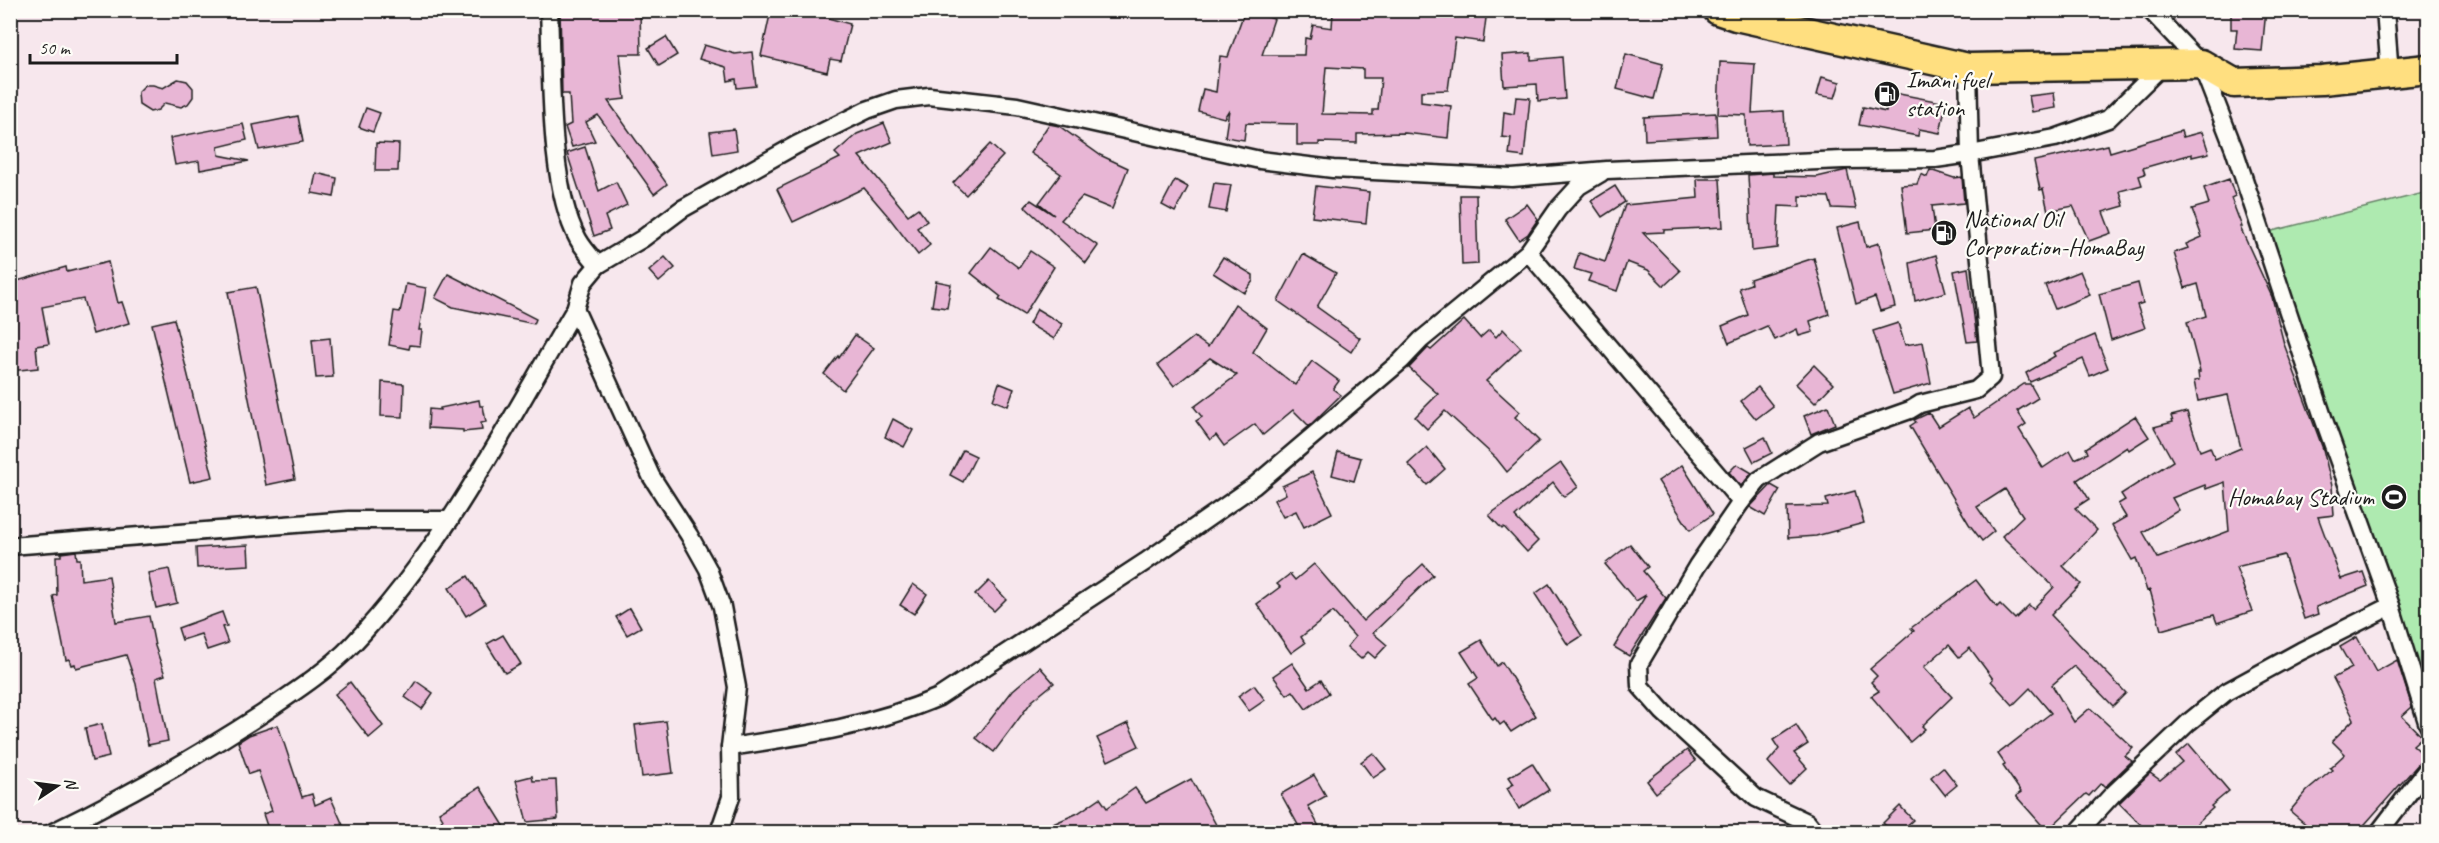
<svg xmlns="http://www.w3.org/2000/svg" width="2439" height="843" font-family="Caveat,sans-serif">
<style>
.green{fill:#aeeab0;stroke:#658366;stroke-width:1.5}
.building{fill:#e8b6d5;stroke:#1c1c1c;stroke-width:1.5;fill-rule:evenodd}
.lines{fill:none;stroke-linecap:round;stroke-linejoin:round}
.minor-casing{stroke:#1c1c1c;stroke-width:21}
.trunk-casing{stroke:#1c1c1c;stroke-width:33}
.minor{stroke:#fdfcf7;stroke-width:16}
.trunk{stroke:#ffdf80;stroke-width:28}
.labels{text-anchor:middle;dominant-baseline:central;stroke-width:4.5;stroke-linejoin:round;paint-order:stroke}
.poi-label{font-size:24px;fill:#1c1c1c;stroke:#fdfcf7;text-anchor:start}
</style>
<rect width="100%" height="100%" fill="#f7e7ed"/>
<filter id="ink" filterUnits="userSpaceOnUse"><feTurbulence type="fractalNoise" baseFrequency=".0167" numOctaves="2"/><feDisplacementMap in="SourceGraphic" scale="12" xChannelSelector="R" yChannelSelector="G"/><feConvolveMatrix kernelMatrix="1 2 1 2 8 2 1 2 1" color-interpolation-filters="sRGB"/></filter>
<g filter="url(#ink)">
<!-- green -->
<polygon class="green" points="2428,192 2428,701 2268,232"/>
<!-- building -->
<g class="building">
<polygon points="560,10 640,10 641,54 620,54 625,99 608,101 667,184 654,194 598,115 586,122 595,141 572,147 565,127 571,124 569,94 562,94"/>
<polygon points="771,10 799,10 850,24 841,61 830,59 827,72 761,56"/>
<path d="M1245 10 1274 19 1262 55H1304L1305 38 1310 39 1313 25 1332 28 1333 12 1487 10 1483 42 1455 38 1448 90 1421 91V102L1451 106 1448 138 1405 133 1357 134V143L1319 142V145H1297V124L1246 123 1244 140 1225 137 1229 110 1224 118 1198 111 1203 89 1216 92 1220 56 1228 57ZM1326 67 1363 69V78H1381L1378 110H1373V115L1322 114Z"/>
<polygon points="2231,10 2266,10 2262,51 2235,49 2237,29 2231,29"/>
<polygon points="666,37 677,55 659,66 648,48"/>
<polygon points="704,45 735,54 752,52 756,86 737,88 736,79 728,81 726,67 699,59"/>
<polygon points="1531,53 1531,60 1562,57 1565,99 1538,101 1537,84 1504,86 1502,55"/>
<polygon points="1626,54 1663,64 1654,99 1617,89"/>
<polygon points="1720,62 1755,64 1752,113 1784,111 1786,144 1747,146 1746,115 1718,114"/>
<polygon points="1822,77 1840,82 1835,98 1817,95"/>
<polygon points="178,79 187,81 193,88 193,97 188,104 181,107 165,103 158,110 150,112 139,105 138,92 145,85 153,85 163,88"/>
<polygon points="1889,92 1946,103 1940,133 1919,129 1918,136 1859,125 1863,107 1886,112"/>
<polygon points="2054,93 2056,108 2032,112 2029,96"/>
<polygon points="1516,97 1530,98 1524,157 1509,155 1511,138 1502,137 1504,112 1514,114"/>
<polygon points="366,108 380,113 373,132 359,127"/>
<polygon points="1716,113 1717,136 1645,140 1644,117"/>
<polygon points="298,116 303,142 259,150 253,125"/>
<polygon points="884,123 892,142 859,156 908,215 918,208 927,221 917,228 930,245 918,255 888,216 864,188 793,222 777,189 840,158 835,153 857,134"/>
<polygon points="243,124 247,140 218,147 219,155 249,161 200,170 199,161 175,165 170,138"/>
<polygon points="1049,124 1059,126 1100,155 1128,168 1112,209 1082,197 1061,220 1098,246 1086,263 1025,207 1031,200 1054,215 1039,203 1061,174 1030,153"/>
<polygon points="734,129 737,150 713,154 710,132"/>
<polygon points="2181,131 2183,137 2202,132 2209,153 2192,157 2192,154 2143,168 2145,174 2139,176 2142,185 2120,191 2124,206 2103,212 2111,233 2089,241 2073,206 2048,211 2043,189 2040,190 2034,161 2108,145 2110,152"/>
<polygon points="376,143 399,144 398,171 375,171"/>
<polygon points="990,144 1003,156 966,195 953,183"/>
<polygon points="585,147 599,191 616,182 627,205 605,216 610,230 594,236 567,153"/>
<polygon points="1847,170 1856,209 1832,208 1829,197 1800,196 1800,207 1779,206 1777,248 1752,251 1748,175 1773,173 1773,176 1817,177"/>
<polygon points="1930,170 1954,178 1962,177 1964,203 1932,206 1935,230 1907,233 1901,185 1917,184 1921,174 1927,177"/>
<polygon points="316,173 337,178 334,197 312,193"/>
<polygon points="1697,179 1720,179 1723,227 1664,230 1664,232 1643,233 1680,271 1664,286 1648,270 1627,262 1617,291 1588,281 1591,274 1574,269 1579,253 1605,262 1625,205 1698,198"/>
<path d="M2229 179 2235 196 2231 198 2242 227H2240L2272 297 2284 344 2323 449 2332 486 2334 515 2318 517 2341 579 2363 572 2368 586 2316 607 2318 614 2304 619 2284 555 2236 567 2252 611 2217 623 2214 615 2161 630 2150 590 2147 591 2136 558 2132 560 2112 525 2126 517 2118 504 2125 500 2121 494 2173 461 2154 427 2173 422 2171 416 2187 412 2200 451 2210 447 2215 459 2241 448 2228 395 2198 401 2194 381 2199 380 2198 372H2200L2187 322 2206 316 2198 284 2185 288 2174 253 2188 248 2186 244 2202 237 2192 209 2209 204 2204 188ZM2225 482 2229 531 2158 558 2143 532 2179 510 2172 498 2205 485 2206 489Z"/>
<polygon points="1175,180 1188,187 1175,212 1162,205"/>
<polygon points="1214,183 1231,185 1226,212 1209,209"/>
<polygon points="1316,186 1369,192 1366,223 1312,217"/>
<polygon points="1615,186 1625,202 1602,217 1591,201"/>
<polygon points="1460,195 1476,195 1478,264 1462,265"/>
<polygon points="1527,204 1538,219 1528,234 1519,240 1505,219"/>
<polygon points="1860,222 1866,247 1879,243 1895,307 1880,311 1875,297 1856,304 1837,228"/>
<polygon points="991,247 1019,268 1030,251 1054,267 1024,315 999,300 1001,297 971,273"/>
<polygon points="1303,254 1336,273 1317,307 1360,338 1351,352 1278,301"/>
<polygon points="1936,255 1946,292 1915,301 1910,263"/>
<polygon points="665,257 675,268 659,282 649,271"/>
<polygon points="1223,257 1253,275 1253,281 1244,293 1213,273"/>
<polygon points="1814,258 1829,314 1810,321 1813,332 1799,336 1797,329 1775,340 1767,326 1729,343 1722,326 1748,315 1739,288 1751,284 1750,279"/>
<polygon points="108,262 118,303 122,302 129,323 93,334 83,299 42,307 49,344 36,346 38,368 10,371 10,283 66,267 67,272"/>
<polygon points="1968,268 1977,341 1967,342 1954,271"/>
<polygon points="2080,271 2090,295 2055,309 2045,285"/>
<polygon points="448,274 536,319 534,324 453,307 435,298"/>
<polygon points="936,281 951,284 947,308 932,306"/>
<polygon points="2138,283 2143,303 2137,305 2145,328 2111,340 2099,294"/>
<polygon points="406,284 426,288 419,330 422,330 420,346 410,345 409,349 389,345 394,311 400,312"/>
<polygon points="256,287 295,479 266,485 228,292"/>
<polygon points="1235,304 1267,328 1253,352 1295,385 1312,361 1339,381 1333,389 1341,395 1309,426 1293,410 1263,435 1255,424 1224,446 1216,435 1210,440 1196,421 1202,417 1194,407 1237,375 1210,358 1174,386 1158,365 1194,337 1208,347"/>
<polygon points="1037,309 1062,324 1054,339 1029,324"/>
<polygon points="174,319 213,477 190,482 152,324"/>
<polygon points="1464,320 1480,338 1489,330 1496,337 1503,329 1521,348 1486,381 1520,412 1515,417 1539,441 1507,472 1496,458 1445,411 1427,429 1415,417 1438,394 1409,368 1428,348 1431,350"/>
<polygon points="1898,323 1905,345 1923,342 1931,383 1893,394 1873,331"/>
<polygon points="855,335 874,348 843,390 824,374 838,356 839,358"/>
<polygon points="2095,335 2108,368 2090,376 2083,359 2030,382 2026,373 2055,356 2053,353"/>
<polygon points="330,338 333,377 316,378 312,340"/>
<polygon points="1814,365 1833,384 1815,403 1796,384"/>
<polygon points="382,382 404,384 403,417 381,416"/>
<polygon points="999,383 1014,389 1008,406 993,400"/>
<polygon points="2024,384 2030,384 2038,398 2017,411 2026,424 2019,429 2043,468 2070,450 2075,459 2088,453 2086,448 2135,416 2149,437 2129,450 2127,447 2077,480 2089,499 2075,508 2097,530 2063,566 2081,584 2051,615 2126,693 2113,706 2074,666 2052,685 2074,722 2090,708 2133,748 2125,756 2132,761 2105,787 2101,783 2089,796 2086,794 2047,831 2016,796 2021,792 2003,766 2005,764 1998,754 2051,713 2030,688 2013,705 1991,681 1993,679 1970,648 1959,657 1949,645 1924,667 1952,697 1922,726 1925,729 1910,742 1871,696 1879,691 1871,682 1877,676 1870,669 1914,631 1911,628 1976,580 1997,607 2000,604 2015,619 2029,605 2033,609 2054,587 2002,536 2023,516 2005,489 1977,507 1994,531 1982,541 1969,524 1910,426 1916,422 1914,420 1929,413 1938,427 1968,408 1974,418"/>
<polygon points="1758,387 1773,406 1756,419 1741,401"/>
<polygon points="479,400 480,406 483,406 486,422 481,423 482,430 463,432 463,430 428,428 429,409 440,410 440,408"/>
<polygon points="1828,406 1835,424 1811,434 1804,416"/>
<polygon points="893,419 913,430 904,447 885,437"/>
<polygon points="1765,437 1772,453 1754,462 1746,447"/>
<polygon points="1427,447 1445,469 1427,485 1408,464"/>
<polygon points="963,450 976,456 963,482 950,475"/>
<polygon points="1338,452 1361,458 1354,481 1332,475"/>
<polygon points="1561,463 1578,487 1564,497 1553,482 1515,517 1538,541 1527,552 1504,527 1502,529 1489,515"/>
<polygon points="1737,464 1752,473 1741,486 1729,472"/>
<polygon points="1682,465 1713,514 1690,530 1658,481"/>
<polygon points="1312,472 1332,513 1304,527 1296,511 1283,517 1274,500 1286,494 1282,486"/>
<polygon points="1771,485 1780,490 1765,516 1750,507"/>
<polygon points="1855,491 1864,523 1816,536 1788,538 1787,507 1828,506 1826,499"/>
<polygon points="1630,544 1648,567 1643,571 1666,598 1629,656 1614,647 1646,595 1636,601 1605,564"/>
<polygon points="248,545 249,565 197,568 196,548"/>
<polygon points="76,551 77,559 80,559 81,580 109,576 116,622 149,616 155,646 165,675 156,678 168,741 148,745 136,684 126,655 76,668 75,664 71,665 69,659 66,660 53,596 57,595 56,556 61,556 61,553"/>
<polygon points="1314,564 1363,621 1423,564 1433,575 1373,633 1387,645 1375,658 1368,652 1361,659 1347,647 1355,637 1333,612 1301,637 1305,643 1291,653 1257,604 1280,587 1277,584 1290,574 1295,580"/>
<polygon points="169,569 177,603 156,608 148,573"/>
<polygon points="468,576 485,604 466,616 449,588"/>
<polygon points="989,581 1006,599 994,611 975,595"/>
<polygon points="913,584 927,594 914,614 900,605"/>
<polygon points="1549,584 1582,636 1568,645 1535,594"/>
<polygon points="630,608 641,627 627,635 616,617"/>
<polygon points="222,612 227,626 222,627 228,643 207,650 201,634 182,640 178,628"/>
<polygon points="503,635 521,664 505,673 487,644"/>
<polygon points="2357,637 2376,672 2397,660 2412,707 2402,716 2422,737 2413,745 2427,758 2420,762 2358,832 2315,832 2290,811 2307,791 2332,770 2330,768 2345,754 2332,741 2354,719 2333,678 2352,668 2340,647"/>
<polygon points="1481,640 1497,666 1502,662 1536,716 1511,732 1504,722 1500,725 1495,718 1493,720 1469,684 1478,678 1461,652"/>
<polygon points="1292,663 1309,688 1321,680 1329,693 1306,709 1293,691 1287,695 1273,676"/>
<polygon points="1040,667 1054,683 1032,701 994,752 976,738 1013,690"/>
<polygon points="416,681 433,693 422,709 405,697"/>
<polygon points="350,682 383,726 369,738 335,694"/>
<polygon points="1254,685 1265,700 1249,711 1238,696"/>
<polygon points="666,721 673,773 642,777 635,725"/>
<polygon points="1128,723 1139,746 1108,761 1097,738"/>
<polygon points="102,724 109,757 92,761 85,728"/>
<polygon points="278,725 302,797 312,794 315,805 331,798 346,832 269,832 263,814 272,811 258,771 249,774 238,742 249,735"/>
<polygon points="1796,725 1808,744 1794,753 1807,768 1789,785 1768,762 1779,749 1773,740"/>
<polygon points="2189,744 2229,791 2211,806 2213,808 2197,823 2206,832 2148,832 2119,803 2150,773 2160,780 2182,762 2176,755"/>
<polygon points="1687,750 1696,761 1656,793 1647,781"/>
<polygon points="1373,753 1386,769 1373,778 1361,762"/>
<polygon points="1532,763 1549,790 1519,809 1507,788 1514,784 1509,777"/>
<polygon points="1943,767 1957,785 1945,795 1931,777"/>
<polygon points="1314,775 1326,796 1308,806 1322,832 1302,832 1281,794"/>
<polygon points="532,776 533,781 556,780 558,819 527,822 516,780"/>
<polygon points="1191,779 1220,832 1035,832 1078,813 1100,798 1107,808 1135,788 1146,803"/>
<polygon points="480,787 508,832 433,832 443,819 439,812"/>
<polygon points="1900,806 1913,820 1900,832 1892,832 1883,823"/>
</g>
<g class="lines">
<defs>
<g id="minor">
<path d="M549 10C552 74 548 184 578 239 583 248 591 257 598 265"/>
<polyline points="2150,10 2201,64 2234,149 2324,420 2391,606 2428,725"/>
<polyline points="2385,10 2390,74"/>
<polyline points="1528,252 1741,502"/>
<polyline points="575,309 651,476 689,535 708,569 722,607 737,687 730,747 731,797 719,832"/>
<polyline points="10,546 349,520 450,520"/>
<path d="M730 747C802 736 872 726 939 697L1145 562 1254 486 1401 361 1421 340 1528 252 1558 209 1579 186 1601 173"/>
<path d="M53 832C127 796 193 759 262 714 293 693 326 672 352 645 445 547 507 424 575 309L583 283 598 265 642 239 682 209 796 145 867 110 896 100 929 96 1017 106 1260 160 1333 169 1512 178 1607 170 1843 160 1935 159 1970 154 2055 138 2108 119 2163 65"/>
<polyline points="1815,832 1807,822 1756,798 1663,712 1640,686 1639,664 1697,566 1741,502 1759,480 1819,442 1910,410 1920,404 1976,390 1991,377 1970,154 1968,68"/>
<polyline points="2078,832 2112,795 2189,722 2226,692 2301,651 2391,606"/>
<polyline points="2379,832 2428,768"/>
</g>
<polyline id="trunk" points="1718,10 1736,16 1968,68 2201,64 2234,83 2322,80 2428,69"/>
</defs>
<!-- minor casing -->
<use href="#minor" class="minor-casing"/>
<!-- trunk casing -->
<use href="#trunk" class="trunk-casing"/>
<!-- minor -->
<use href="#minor" class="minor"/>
<!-- trunk -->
<use href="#trunk" class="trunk"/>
</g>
</g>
<!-- icons -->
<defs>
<symbol id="fuel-disc" viewBox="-11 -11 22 22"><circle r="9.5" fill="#1c1c1c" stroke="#fdfcf7"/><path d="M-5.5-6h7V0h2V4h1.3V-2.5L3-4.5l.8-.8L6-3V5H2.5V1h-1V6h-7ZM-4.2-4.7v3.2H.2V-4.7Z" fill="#fff"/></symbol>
<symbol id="stadium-disc" viewBox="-11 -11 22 22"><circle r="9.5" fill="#1c1c1c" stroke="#fdfcf7"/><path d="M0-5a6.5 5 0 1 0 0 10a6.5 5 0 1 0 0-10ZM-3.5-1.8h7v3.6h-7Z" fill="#fff"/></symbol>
</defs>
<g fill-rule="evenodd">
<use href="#fuel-disc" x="1872" y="79" width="30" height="30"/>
<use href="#fuel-disc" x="1929" y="218" width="30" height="30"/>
<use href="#stadium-disc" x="2379" y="482" width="30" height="30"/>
</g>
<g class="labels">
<!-- poi labels -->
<g class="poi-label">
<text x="1906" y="80">Imani fuel<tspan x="1906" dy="28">station</tspan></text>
<text x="1964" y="219">National Oil<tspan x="1964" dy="28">Corporation-HomaBay</tspan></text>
<text x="2374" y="497" text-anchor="end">Homabay Stadium</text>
</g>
</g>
<!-- margin -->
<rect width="2439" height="843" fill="none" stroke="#fdfcf7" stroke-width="36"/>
<rect x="18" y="18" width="2403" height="807" fill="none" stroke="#1c1c1c" stroke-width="2" filter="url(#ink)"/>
<!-- north arrow -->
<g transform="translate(57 786) rotate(77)" stroke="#fdfcf7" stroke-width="4.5" paint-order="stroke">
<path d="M0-4.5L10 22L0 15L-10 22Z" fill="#1c1c1c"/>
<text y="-9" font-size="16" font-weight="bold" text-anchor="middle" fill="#1c1c1c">N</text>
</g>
<!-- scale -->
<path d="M30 54v9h147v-9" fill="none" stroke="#1c1c1c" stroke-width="3"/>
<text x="39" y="54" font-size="18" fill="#1c1c1c" stroke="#fdfcf7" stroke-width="4.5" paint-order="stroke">50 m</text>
</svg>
